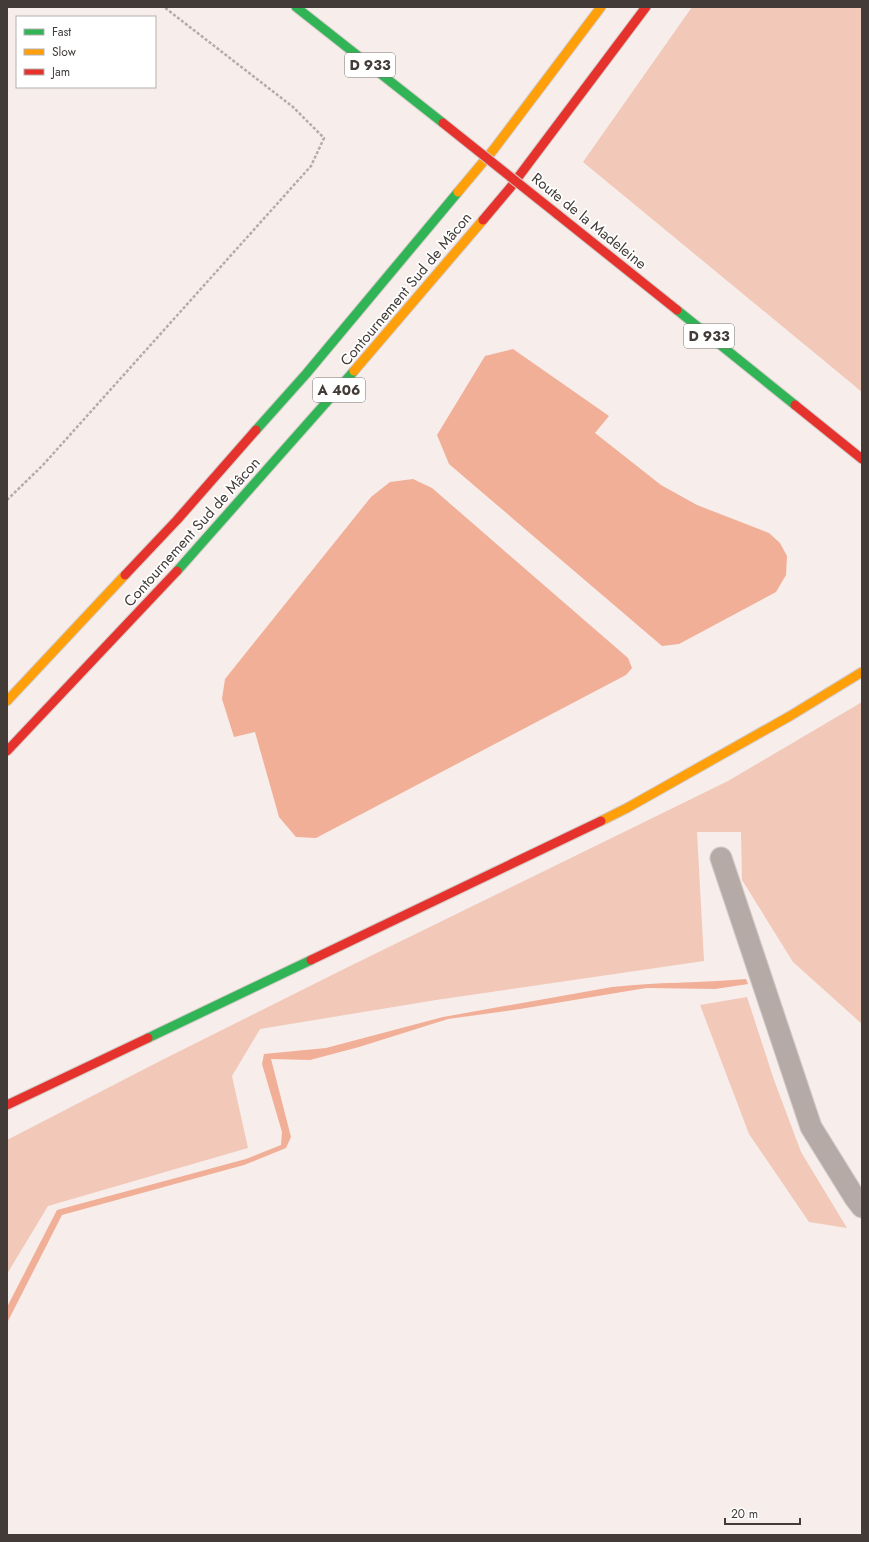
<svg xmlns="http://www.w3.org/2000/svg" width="869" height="1542" font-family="Jost,sans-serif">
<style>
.green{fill:#f2c8b9}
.water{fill:#f1af97}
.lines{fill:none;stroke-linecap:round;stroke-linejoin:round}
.street-casing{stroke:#d2cac7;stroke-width:23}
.fast-casing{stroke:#d2cac7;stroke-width:11}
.slow-casing{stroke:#d2cac7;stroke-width:11}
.jam-casing{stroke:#d2cac7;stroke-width:11}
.path{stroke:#b5aba8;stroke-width:2.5;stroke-dasharray:3 2;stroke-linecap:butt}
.street{stroke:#b6aaa6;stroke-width:21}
.fast{stroke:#30b455;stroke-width:9}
.slow{stroke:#ff9f0a;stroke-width:9}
.jam{stroke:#e5322d;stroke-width:9}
.jam-bridge-casing{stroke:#d2cac7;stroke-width:11;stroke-linecap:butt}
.jam-bridge{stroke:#e5322d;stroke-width:9}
.labels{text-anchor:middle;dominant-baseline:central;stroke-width:3.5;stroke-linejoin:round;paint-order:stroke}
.shield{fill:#fff;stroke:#7b7674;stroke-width:1}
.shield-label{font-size:14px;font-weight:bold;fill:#423b38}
.street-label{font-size:15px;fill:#423b38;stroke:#fff}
</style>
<rect width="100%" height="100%" fill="#f7edea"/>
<!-- green -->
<g class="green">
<polygon points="692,7 862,7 862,392 583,162"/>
<polygon points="862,702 862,1024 793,962 742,880 741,832 697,832 704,961 436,1000 260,1029 232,1076 248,1148 48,1206 7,1274 7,1140 160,1061 346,968 728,781"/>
<polygon points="747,997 774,1080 801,1152 847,1228 809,1222 749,1134 700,1005"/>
</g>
<!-- water -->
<g class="water">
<polygon points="513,349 609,416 595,433 661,485 697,505 769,533 780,543 787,556 786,575 776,592 679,644 662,646 449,464 437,435 485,356"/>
<polygon points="413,479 432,488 628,658 632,668 626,675 316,838 296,837 279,817 255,732 234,737 222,699 225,679 371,497 390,482"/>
<path d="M746 979 748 984 715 989 647 988 640 989 520 1009 448 1019 359 1047 310 1060 271 1059 291 1137 286 1148 244 1165 62 1215 7 1323V1307L57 1210 246 1159 281 1145 282 1132 262 1064 264 1054 326 1048 443 1017 612 987C656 982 701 983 746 979Z"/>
</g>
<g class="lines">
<defs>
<polyline id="street" points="721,858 811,1127 855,1198 862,1207"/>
<g id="fast">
<polyline points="296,7 443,123"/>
<polyline points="677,310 795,405"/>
<polyline points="256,430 306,374 458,192"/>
<polyline points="177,571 354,371"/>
<polyline points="148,1038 311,960"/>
</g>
<g id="slow">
<polyline points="458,192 494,149 601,7"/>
<polyline points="354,371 483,220"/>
<polyline points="7,701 125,575"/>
<polyline points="601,821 627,808 790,716 862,672"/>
</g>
<g id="jam">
<polyline points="557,214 677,310"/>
<polyline points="483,220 510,188 646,7"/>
<polyline points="795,405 862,459"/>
<polyline points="125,575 177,520 256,430"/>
<polyline points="7,751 177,571"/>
<polyline points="311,960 601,821"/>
<polyline points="7,1105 148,1038"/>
</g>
</defs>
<!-- street casing -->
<use href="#street" class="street-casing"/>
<!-- fast casing -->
<use href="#fast" class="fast-casing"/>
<!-- slow casing -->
<use href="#slow" class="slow-casing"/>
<!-- jam casing -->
<use href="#jam" class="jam-casing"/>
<!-- path -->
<polyline class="path" points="7,500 43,465 311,166 324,138 293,107 164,7"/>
<!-- street -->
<use href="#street" class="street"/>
<!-- fast -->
<use href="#fast" class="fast"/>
<!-- slow -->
<use href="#slow" class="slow"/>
<!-- jam -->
<use href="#jam" class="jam"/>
<defs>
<polyline id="jam-bridge" points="443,123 557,214"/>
</defs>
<!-- jam-bridge casing -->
<use href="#jam-bridge" class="jam-bridge-casing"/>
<!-- jam-bridge -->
<use href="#jam-bridge" class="jam-bridge"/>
</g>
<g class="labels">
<!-- shield labels -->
<g class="shield">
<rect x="345" y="53" width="50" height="24" rx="3"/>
<rect x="684" y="324" width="50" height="24" rx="3"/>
<rect x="313" y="378" width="52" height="24" rx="3"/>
</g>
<g class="shield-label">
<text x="370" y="65">D 933</text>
<text x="709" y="336">D 933</text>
<text x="339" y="390">A 406</text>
</g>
<!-- street labels -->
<g class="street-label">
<text transform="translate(589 221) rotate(39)">Route de la Madeleine</text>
<text transform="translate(406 289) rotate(-50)">Contournement Sud de Mâcon</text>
<text transform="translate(192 532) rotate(-48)">Contournement Sud de Mâcon</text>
</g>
</g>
<!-- border -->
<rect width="869" height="1542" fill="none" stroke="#423b38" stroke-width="16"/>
<!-- legend -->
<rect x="16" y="16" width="140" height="72" fill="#ffffff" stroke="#b3b1af"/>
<rect x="24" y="29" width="20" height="6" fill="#30b455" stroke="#b3b1af"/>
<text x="52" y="36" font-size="12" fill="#423b38">Fast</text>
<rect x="24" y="49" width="20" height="6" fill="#ff9f0a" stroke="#b3b1af"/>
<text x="52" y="56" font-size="12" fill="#423b38">Slow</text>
<rect x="24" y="69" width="20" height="6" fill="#e5322d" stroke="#b3b1af"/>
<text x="52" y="76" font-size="12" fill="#423b38">Jam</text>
<!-- scale -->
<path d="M725 1518v6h75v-6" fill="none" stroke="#423b38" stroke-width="2"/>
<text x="731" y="1518" font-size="12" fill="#423b38" stroke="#ffffff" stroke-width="3" paint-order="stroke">20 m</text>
</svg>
